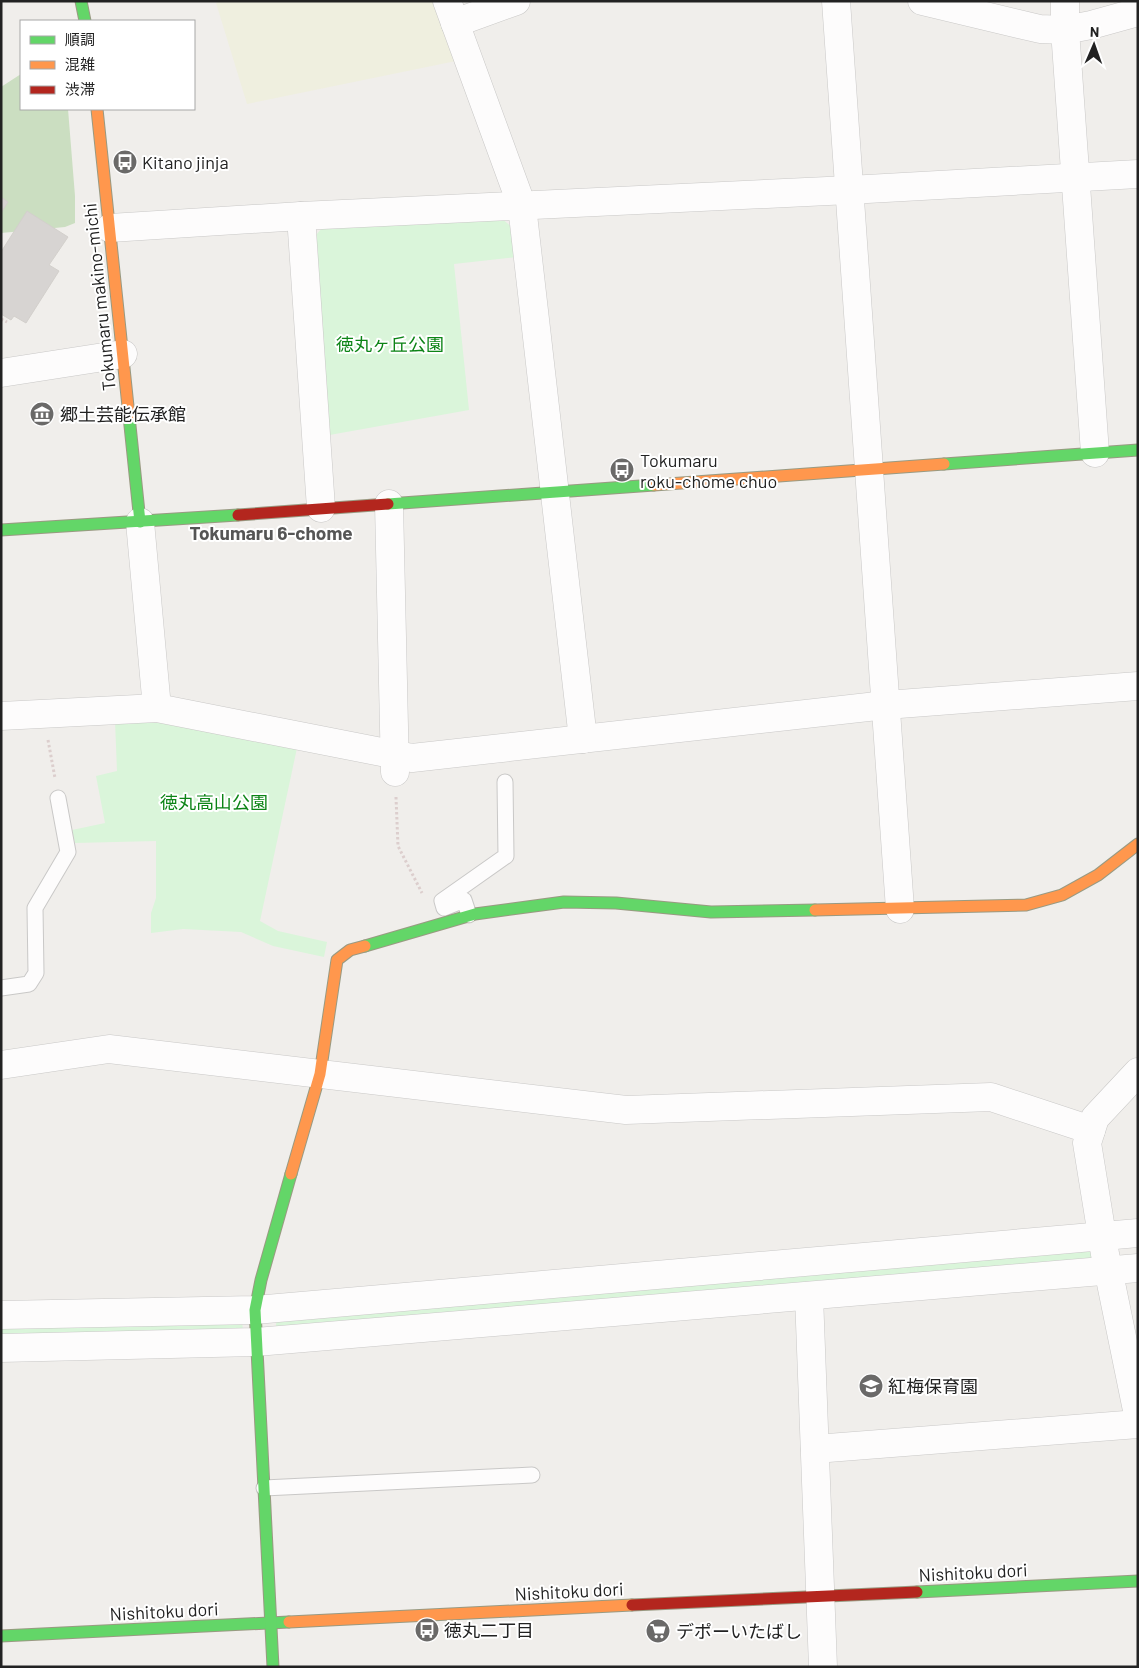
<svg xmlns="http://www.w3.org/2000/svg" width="1139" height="1668" font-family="Barlow,'Noto Sans JP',sans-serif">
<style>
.farmland{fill:#efefdf}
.forest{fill:#cbdec1}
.park{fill:#daf5da}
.building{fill:#d7d4d2;stroke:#d3d0cc}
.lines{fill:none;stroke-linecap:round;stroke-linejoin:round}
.lane-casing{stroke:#c9c8c7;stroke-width:17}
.street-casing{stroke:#c9c8c7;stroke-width:29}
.fast-casing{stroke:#999a82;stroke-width:13}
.slow-casing{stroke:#999a82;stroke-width:13}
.jam-casing{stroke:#999a82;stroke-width:13}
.path{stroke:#dccecd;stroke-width:3;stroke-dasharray:2.5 2.5;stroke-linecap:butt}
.lane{stroke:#fdfcfc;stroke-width:15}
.street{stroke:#fdfcfc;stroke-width:28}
.fast{stroke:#63d668;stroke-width:11}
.slow{stroke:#ff974d;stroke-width:11}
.jam{stroke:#b3261e;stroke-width:11}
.labels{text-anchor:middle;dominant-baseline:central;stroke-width:4;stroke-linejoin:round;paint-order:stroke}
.poi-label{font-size:18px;fill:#222;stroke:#fff;text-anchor:start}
.street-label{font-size:18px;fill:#222;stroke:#fff}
.park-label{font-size:18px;fill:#0c8416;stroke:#fff}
.neighbourhood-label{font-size:19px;font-weight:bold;fill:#555;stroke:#fff}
</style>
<rect width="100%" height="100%" fill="#f0eeeb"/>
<!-- farmland -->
<polygon class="farmland" points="220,1 434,1 456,61 247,104 216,3"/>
<!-- forest -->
<polygon class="forest" points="21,74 21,109 68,109 75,196 75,223 65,227 1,233 1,87"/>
<!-- park -->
<g class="park">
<polygon points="501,218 514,229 517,257 454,264 469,410 324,436 311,241 322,228"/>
<polygon points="165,720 297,748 260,921 278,931 327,942 324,957 273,946 241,932 183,929 151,933 151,913 156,898 156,841 75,843 72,830 105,823 96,776 117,771 115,721"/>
<polygon points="1091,1244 1094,1265 275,1335 277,1315"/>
<polygon points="242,1316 243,1336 1,1341 1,1321"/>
</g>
<!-- building -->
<g class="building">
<polygon points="1,197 8,202 1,213"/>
<polygon points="27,211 68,237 49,265 59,271 26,323 14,316 11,320 1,314 1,252"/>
</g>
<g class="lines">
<defs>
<g id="lane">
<polyline points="469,915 464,900 444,908 442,901 506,856 505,782"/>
<polyline points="1,988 29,984 36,973 35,908 68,852 58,798"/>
<polyline points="264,1488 532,1475"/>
</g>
<g id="street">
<polyline points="447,1 522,206 583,739"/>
<polyline points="836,1 900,909"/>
<polyline points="922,1 1040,29 1065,30 1091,25 1138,12"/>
<polyline points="1065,1 1065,30 1095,453"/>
<polyline points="455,23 516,1"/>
<polyline points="301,216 321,508"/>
<polyline points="110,228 301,216 849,190 1138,174"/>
<polyline points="1,373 123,354"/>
<polyline points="389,504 395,772"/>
<polyline points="140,522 157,708"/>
<polyline points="1,716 157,708 412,758 886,705 1138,686"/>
<polyline points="1,1065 109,1049 626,1110 991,1097 1091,1130"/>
<polyline points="1138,1072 1095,1118 1087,1143 1105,1254 1138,1415"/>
<polyline points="809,1296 823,1667"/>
<polyline points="1,1315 255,1310 1138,1233"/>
<polyline points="1,1348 256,1342 1138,1268"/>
<polyline points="815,1449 1138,1424"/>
</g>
<g id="fast">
<polyline points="81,1 85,21"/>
<polyline points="129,416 140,522"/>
<polyline points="944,464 1138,450"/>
<polyline points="388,504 654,485"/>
<polyline points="1,530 238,515"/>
<polyline points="365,946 475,914 564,902 616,903 711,912 815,910"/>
<polyline points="917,1592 1138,1581"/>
<polyline points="1,1636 289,1622"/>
<polyline points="273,1667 255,1310 261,1280 291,1174"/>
</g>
<g id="slow">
<polyline points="97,109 129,416"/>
<polyline points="654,485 944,464"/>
<polyline points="815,910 1026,905 1062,895 1098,875 1138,844"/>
<polyline points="291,1174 320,1074 337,960 350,950 365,946"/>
<polyline points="289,1622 632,1605"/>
</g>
<g id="jam">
<polyline points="238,515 388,504"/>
<polyline points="632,1605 917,1592"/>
</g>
</defs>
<!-- lane casing -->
<use href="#lane" class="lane-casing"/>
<!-- street casing -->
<use href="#street" class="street-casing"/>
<!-- fast casing -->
<use href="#fast" class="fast-casing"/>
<!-- slow casing -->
<use href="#slow" class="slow-casing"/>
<!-- jam casing -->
<use href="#jam" class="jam-casing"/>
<!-- path -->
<g class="path">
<polyline points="1,319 7,322"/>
<polyline points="48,740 55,778"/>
<polyline points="396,797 398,846 422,893"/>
</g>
<!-- lane -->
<use href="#lane" class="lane"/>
<!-- street -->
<use href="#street" class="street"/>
<!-- fast -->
<use href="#fast" class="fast"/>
<!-- slow -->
<use href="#slow" class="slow"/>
<!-- jam -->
<use href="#jam" class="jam"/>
</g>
<!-- icons -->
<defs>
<symbol id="bus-disc" viewBox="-11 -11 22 22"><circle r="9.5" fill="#6a6968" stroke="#fff"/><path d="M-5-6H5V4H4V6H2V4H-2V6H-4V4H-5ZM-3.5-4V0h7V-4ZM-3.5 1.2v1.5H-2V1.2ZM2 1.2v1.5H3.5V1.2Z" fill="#fff"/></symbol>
<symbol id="museum-disc" viewBox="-11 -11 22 22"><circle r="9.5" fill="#6a6968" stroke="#fff"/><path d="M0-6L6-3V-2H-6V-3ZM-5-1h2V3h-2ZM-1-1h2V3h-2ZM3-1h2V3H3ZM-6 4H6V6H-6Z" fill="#fff"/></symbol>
<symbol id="school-disc" viewBox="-11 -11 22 22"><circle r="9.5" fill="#6a6968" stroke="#fff"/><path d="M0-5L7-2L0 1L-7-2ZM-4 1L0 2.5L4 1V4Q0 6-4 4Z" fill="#fff"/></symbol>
<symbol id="supermarket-disc" viewBox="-11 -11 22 22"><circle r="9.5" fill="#6a6968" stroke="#fff"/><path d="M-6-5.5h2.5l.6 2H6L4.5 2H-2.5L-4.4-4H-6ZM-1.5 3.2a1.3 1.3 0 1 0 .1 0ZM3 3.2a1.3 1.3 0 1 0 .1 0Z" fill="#fff"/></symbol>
</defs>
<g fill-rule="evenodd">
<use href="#bus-disc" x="111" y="148" width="28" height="28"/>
<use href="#museum-disc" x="28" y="400" width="28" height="28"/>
<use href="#bus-disc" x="608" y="456" width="28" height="28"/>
<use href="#school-disc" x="857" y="1372" width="28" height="28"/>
<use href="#bus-disc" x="413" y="1616" width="28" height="28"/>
<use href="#supermarket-disc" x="644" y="1617" width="28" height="28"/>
</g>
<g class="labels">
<!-- poi labels -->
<g class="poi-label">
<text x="142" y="162">Kitano jinja</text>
<text x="60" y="414">郷土芸能伝承館</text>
<text x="640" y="460">Tokumaru<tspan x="640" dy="21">roku-chome chuo</tspan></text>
<text x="888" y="1386">紅梅保育園</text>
<text x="444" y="1630">徳丸二丁目</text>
<text x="676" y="1631">デポーいたばし</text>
</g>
<!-- street labels -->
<g class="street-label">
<text transform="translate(99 297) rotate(-96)">Tokumaru makino-michi</text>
<text transform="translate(973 1572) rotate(-3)">Nishitoku dori</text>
<text transform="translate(569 1591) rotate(-3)">Nishitoku dori</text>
<text transform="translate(164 1611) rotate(-3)">Nishitoku dori</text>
</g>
<!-- park labels -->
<g class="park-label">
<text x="390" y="344">徳丸ヶ丘公園</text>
<text x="214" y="802">徳丸高山公園</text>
</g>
<!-- neighbourhood labels -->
<g class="neighbourhood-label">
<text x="271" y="532">Tokumaru 6-chome</text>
</g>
</g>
<!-- border -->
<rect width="1139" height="1668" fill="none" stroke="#222222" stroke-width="5"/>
<!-- legend -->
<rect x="20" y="20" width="175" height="90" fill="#ffffff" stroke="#a7a7a7"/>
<rect x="30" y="36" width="25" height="8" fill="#63d668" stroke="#a7a7a7"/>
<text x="65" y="45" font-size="15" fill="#222222">順調</text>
<rect x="30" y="61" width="25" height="8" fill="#ff974d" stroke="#a7a7a7"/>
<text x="65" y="70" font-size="15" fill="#222222">混雑</text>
<rect x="30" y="86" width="25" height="8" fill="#b3261e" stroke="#a7a7a7"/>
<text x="65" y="95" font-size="15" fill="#222222">渋滞</text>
<!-- north arrow -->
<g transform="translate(1094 45) rotate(2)" stroke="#ffffff" stroke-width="4" paint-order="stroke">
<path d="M0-4L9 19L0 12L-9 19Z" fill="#222222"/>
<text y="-8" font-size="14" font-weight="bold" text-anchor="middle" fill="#222222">N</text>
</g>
</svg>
